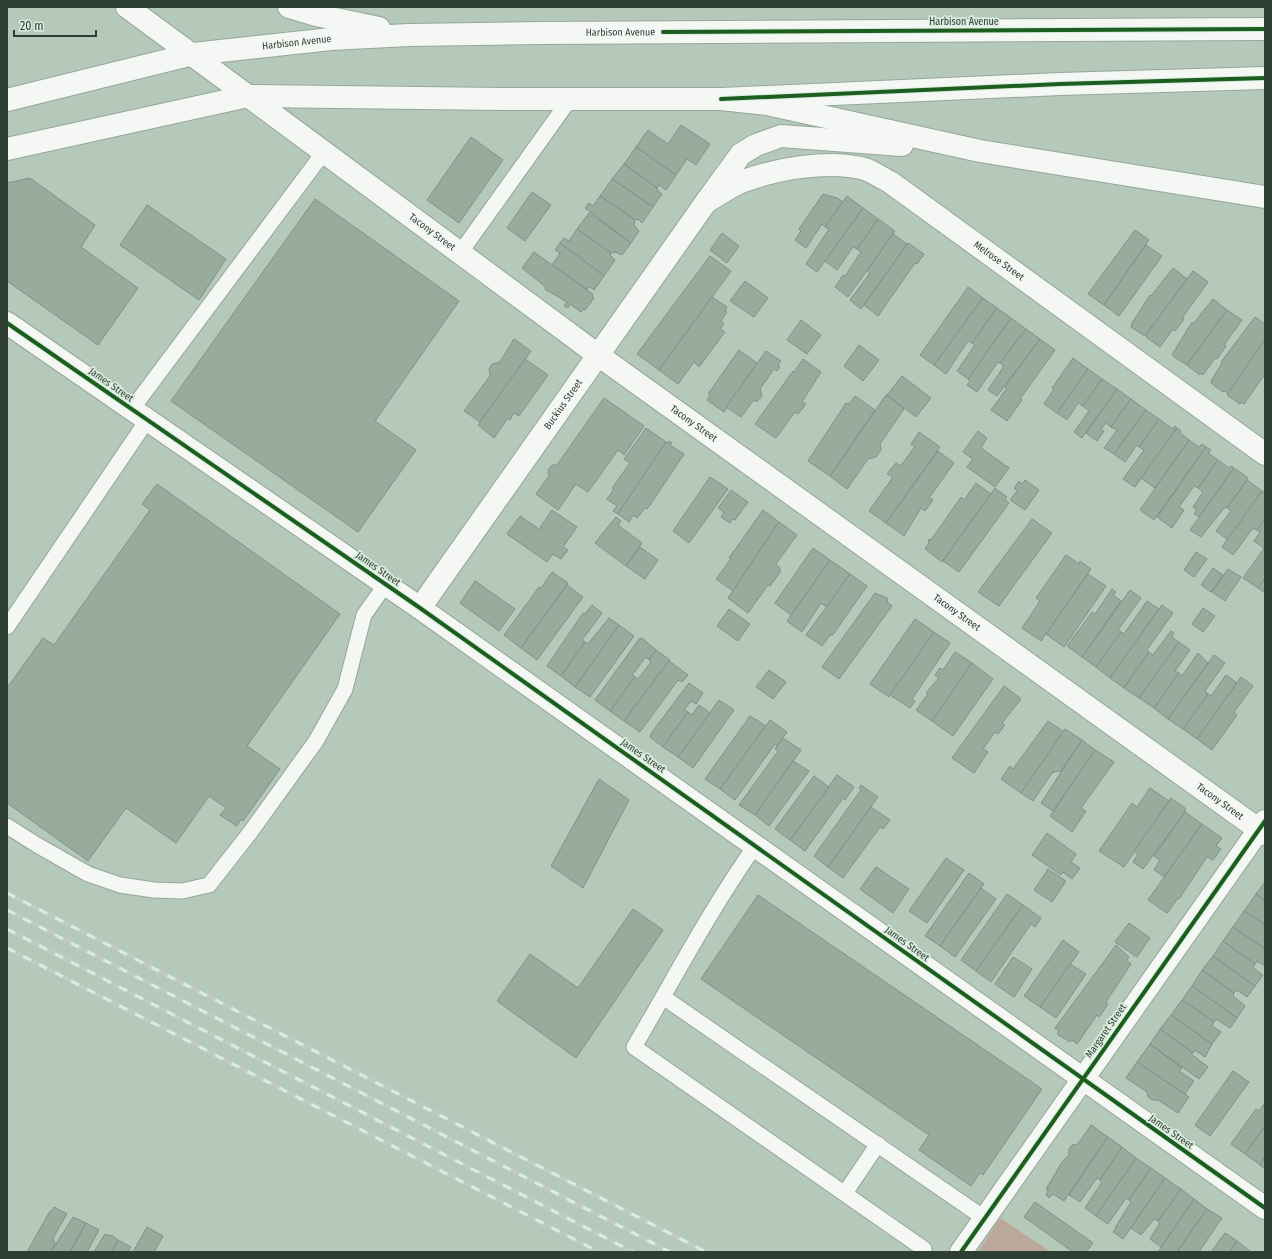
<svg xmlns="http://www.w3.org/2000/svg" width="1272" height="1259" font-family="'Fira Sans Condensed',sans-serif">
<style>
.green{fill:#bca89a}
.building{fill:#98ac9e;stroke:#819185}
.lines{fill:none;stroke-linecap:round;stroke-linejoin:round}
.lane-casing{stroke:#96a69a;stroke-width:17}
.street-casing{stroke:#96a69a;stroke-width:24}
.secondary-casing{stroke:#96a69a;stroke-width:24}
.primary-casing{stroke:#96a69a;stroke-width:24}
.highway-casing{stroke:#96a69a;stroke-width:24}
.lane{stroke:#f4f7f4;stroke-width:15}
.street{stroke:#f4f7f4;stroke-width:22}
.secondary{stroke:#f4f7f4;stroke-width:22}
.primary{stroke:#f4f7f4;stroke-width:22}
.highway{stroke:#f4f7f4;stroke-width:22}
.rail-casing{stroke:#c2c9c4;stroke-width:4.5}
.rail{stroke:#daecde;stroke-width:3;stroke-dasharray:9;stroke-linecap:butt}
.cycleway-casing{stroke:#daecde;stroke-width:6}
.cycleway{stroke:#1b5e20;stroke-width:4}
.labels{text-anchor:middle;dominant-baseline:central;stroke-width:3.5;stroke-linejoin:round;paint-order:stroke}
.street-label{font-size:10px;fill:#2f3e33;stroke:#daecde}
</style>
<rect width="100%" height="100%" fill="#b4c9b9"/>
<!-- green -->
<polygon class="green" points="1000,1218 1051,1252 978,1252"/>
<!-- building -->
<g class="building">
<polygon points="681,125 710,144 696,165 687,159 676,175 636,147 648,130 668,144"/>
<polygon points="471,137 503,160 459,223 427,200"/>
<polygon points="636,147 676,175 666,190 659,185 657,188 624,164"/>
<polygon points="624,164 657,188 658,191 662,194 653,207 612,179"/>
<polygon points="30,178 95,225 81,247 138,288 98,345 7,281 7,183"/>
<polygon points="612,179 653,207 642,223 638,219 635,220 600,196"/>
<polygon points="532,192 551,205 525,241 507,228"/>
<polygon points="823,194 837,198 843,202 825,227 822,224 806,248 795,240 801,231 799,229"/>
<polygon points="600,196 635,220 634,225 639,231 631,243 585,208 589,203 593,206"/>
<polygon points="847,196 863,208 817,272 806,264 829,229 825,227"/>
<polygon points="315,199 459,301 375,421 416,450 358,532 171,401"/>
<polygon points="147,205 226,259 199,300 120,245"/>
<polygon points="863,208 878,219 857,249 853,247 837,270 825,261"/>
<polygon points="589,213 631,243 622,255 615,252 611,253 577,229"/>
<polygon points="878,219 895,231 848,297 835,287 843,275 845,276 861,252 857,249"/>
<polygon points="577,229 611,253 610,255 615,260 604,276 560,243 564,238 569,241"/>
<polygon points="1135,230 1149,240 1104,305 1088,294"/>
<polygon points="722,233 739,246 727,263 710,250"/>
<polygon points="893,234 907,244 861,309 850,300 870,273 867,271"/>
<polygon points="560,243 604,276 594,290 590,287 586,289 552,265 560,253 555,250"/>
<polygon points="908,243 924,254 917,264 915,263 878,316 864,305"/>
<polygon points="1146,245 1162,256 1119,316 1104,305"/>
<polygon points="534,252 593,294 592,296 594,298 585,310 583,309 581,312 570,304 568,308 564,306 567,302 545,289 546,287 522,268"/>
<polygon points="710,256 731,271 659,370 637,354"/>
<polygon points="1173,268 1187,279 1145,336 1131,327 1132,323 1150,295 1151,296"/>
<polygon points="1193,271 1208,282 1182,318 1184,319 1175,331 1173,329 1160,347 1146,337 1147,336 1146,335"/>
<polygon points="745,281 768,298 754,317 730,301"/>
<polygon points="968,287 983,298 934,365 920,355"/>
<polygon points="712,297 727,307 725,311 727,312 721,321 724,324 720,329 725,332 699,367 694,362 678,384 659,370"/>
<polygon points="983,298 997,308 972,343 968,341 946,374 934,365"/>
<polygon points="1213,299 1227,310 1187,365 1173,356 1173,353 1192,322 1193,324"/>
<polygon points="997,308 1011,318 968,379 957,371 975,345 972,343"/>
<polygon points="1227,310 1242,320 1224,345 1226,346 1217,359 1215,358 1203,375 1201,373 1200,375 1187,365"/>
<polygon points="1255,317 1265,324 1265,339 1229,394 1225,391 1223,392 1211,383 1211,381 1222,363 1221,362"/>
<polygon points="1011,318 1026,329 1000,363 998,362 977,392 967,385 970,381 968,379"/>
<polygon points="801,320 821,335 807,354 787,340"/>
<polygon points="1026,329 1040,339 997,396 988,390 1004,366 1000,363"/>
<polygon points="514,339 531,351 480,422 464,411 490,376 489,369 492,364 500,362"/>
<polygon points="1040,339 1055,350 1020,399 1022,400 1007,421 991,410 1007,388 1005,387"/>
<polygon points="1265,339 1265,374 1244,404 1241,402 1240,404 1227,395"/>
<polygon points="859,345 879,360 863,381 844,366"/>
<polygon points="739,350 757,363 724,412 707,400 710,396 708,394"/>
<polygon points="766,351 781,361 778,365 780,367 777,371 774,369 760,389 762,396 758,401 753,401 741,417 726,407"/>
<polygon points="1073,358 1088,369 1057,413 1044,404 1054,389 1052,388"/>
<polygon points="525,359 548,375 519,416 514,413 510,420 508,418 494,438 478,425"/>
<polygon points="803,359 821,372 802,402 806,404 798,414 795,412 776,438 755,424 793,371 794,372"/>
<polygon points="1088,369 1102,379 1083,406 1078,403 1067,420 1057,413"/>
<polygon points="902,376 931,398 916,417 887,395"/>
<polygon points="1102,379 1117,389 1082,438 1074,432 1089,411 1083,406"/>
<polygon points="1117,389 1131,399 1111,427 1106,423 1101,429 1104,431 1097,441 1086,433"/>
<polygon points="886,395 904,409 880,444 881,450 876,457 868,459 847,489 830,476"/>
<polygon points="855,396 875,410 830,476 808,461 846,403 849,404"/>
<polygon points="604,398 644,426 624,455 618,450 588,492 576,484 558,510 536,494 549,476 548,470 552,465 557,465"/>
<polygon points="1131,399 1146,410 1114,454 1104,448 1117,430 1111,427"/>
<polygon points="1146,410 1159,419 1139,447 1137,445 1125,462 1114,454"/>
<polygon points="1159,419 1173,429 1175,426 1177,428 1135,487 1123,479 1144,450 1139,447"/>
<polygon points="646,428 666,442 618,514 613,511 617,506 607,499 614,489 612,488 630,463 624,459"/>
<polygon points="1177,428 1181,431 1180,433 1189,440 1155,488 1141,478"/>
<polygon points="978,431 987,438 981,448 1009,468 995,487 967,467 973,459 963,452"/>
<polygon points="919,432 940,447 886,523 869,511 893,477 887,474 896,463 901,466 915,446 911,444"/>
<polygon points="1189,440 1199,447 1202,444 1206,447 1154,520 1140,510"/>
<polygon points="669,441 672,443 670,445 684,454 650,505 647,509 645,508 637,518 633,515 629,522 618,514 666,442 668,443"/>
<polygon points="1206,447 1211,450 1208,453 1218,460 1198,488 1194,486 1179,507 1184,510 1172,528 1157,517"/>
<polygon points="938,451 954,463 929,498 933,500 925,511 921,508 904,536 886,523"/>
<polygon points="1218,460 1229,468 1231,466 1234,468 1199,517 1194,514 1197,510 1193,507 1203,492 1198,488"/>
<polygon points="1234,468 1248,478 1227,508 1225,507 1201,537 1190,530"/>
<polygon points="710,477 728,489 689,543 673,531"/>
<polygon points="1025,480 1039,490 1025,510 1010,500 1017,491 1014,488 1019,481 1022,484"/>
<polygon points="1247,480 1262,491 1228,540 1216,531 1231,511 1227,508"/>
<polygon points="976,483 991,494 942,562 925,549 929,543 928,541 929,539 931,540 961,497 964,500"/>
<polygon points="157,484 340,614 247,746 280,769 243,821 241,819 237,826 220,815 226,808 209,796 176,843 126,808 88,861 7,803 7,695 10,692 7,688 43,638 54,645 150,510 142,504"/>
<polygon points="995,488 1007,497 1005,500 1009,503 959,572 943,561"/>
<polygon points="731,490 748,502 735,520 732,519 730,523 721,517 724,512 718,508"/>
<polygon points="1262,491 1265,493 1265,519 1257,530 1253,528 1233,555 1222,547"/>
<polygon points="552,510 577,527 563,547 568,550 561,559 553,554 547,562 507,534 520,516 539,529"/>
<polygon points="763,510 779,522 733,591 716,579 731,559 729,558"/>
<polygon points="616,517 621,521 618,525 642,543 626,566 595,543"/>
<polygon points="1032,519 1052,533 999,606 978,592"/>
<polygon points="1265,519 1265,547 1264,548 1254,541 1260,532 1257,530"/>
<polygon points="779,522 797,535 776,564 780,568 779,570 781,571 770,586 768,585 748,613 728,598"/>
<polygon points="640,547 658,560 645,579 626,566"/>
<polygon points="1265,547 1265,578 1258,588 1243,578"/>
<polygon points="813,548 830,560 791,615 775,603"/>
<polygon points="1196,552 1207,559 1194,577 1184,570"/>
<polygon points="1066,555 1079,564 1080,561 1091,569 1041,641 1022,628 1040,601 1036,598"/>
<polygon points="830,560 850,574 827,607 821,603 802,632 787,621"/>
<polygon points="1213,568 1223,575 1211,592 1201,585"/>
<polygon points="1228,569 1241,577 1225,601 1212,592"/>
<polygon points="552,572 568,583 521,648 504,635 539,587 541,588"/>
<polygon points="850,574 867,586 832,636 831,634 822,646 806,635"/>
<polygon points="1088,574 1106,586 1064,647 1046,634"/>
<polygon points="1265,578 1265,593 1258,588"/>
<polygon points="475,581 515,609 499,631 460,603"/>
<polygon points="567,585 583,597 537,660 521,648"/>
<polygon points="1112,589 1116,592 1113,595 1121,601 1082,657 1067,646 1092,612 1095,614"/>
<polygon points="1130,590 1141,598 1118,630 1121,632 1096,667 1082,657"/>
<polygon points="875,593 887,598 888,603 892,606 839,679 822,667"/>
<polygon points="1147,601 1159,609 1110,678 1096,667 1121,632 1124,634"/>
<polygon points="592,605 602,613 582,640 585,642 561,676 547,666 583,613 585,614"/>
<polygon points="1162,605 1173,613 1147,650 1149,652 1124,688 1110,678"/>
<polygon points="1203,608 1215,616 1203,632 1192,624"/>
<polygon points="729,609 750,624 738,641 717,626"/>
<polygon points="609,618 619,625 575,687 561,676 585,642 588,644"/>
<polygon points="915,619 934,632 889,697 870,684"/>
<polygon points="619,625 634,636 590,697 575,687"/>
<polygon points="1171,631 1174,633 1172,637 1179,642 1139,698 1124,688 1149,652 1153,655"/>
<polygon points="934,632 950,643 912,699 915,701 910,708 890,695"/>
<polygon points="642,638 656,650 649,660 646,657 632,675 635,677 610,711 595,700 639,639"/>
<polygon points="1179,642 1190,650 1175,671 1179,673 1154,708 1139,698"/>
<polygon points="656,650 670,660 624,721 610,711 635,677 638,679 651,662 649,660"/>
<polygon points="955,652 972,663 932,721 916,710 928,694 926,693 939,678 935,675 940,668 943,670"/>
<polygon points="1198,653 1208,663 1168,719 1154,708 1179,673 1182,676"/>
<polygon points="1214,655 1225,663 1205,691 1208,694 1183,729 1168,719"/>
<polygon points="669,661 688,675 682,682 678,680 640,732 624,721"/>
<polygon points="972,663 993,679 953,736 932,721"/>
<polygon points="769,670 786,682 773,699 756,687"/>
<polygon points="1226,675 1237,683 1197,739 1183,729 1208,694 1211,696"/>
<polygon points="1241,677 1253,686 1234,712 1237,715 1212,750 1197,739"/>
<polygon points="689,683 703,693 696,704 691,701 684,710 688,712 663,747 650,737 652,732"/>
<polygon points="1004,686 1021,699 1002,723 1005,725 998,734 995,732 983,749 988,752 974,773 952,758"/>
<polygon points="719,700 734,710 693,768 678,757"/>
<polygon points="699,705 710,713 678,757 663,747 688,712 692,715"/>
<polygon points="750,716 766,726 720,789 705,779"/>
<polygon points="770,720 787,732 777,746 775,744 735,800 720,789"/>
<polygon points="1048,721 1064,732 1021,793 1001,779 1010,766 1013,769"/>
<polygon points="1065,729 1082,740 1060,772 1057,771 1052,773 1033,801 1021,793"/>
<polygon points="783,738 801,750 755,815 739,805 778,751 775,749"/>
<polygon points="1082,740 1095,750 1053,811 1041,803"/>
<polygon points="1095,750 1114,762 1081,808 1086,811 1072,832 1050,816"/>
<polygon points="793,761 809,771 769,826 755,815"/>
<polygon points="837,775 854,787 845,800 843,798 805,851 790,840"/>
<polygon points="814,776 829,787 790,840 775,829"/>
<polygon points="599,779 629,800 583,888 551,866"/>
<polygon points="861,785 878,797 828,867 814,856 861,790 859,788"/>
<polygon points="1150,788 1169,801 1124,867 1099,851 1132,803 1137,807"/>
<polygon points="1171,798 1185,808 1185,812 1143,869 1133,862 1138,854 1134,851"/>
<polygon points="871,807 890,820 883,829 880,827 843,878 828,867"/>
<polygon points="1185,812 1202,824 1164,877 1154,870 1160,860 1154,856"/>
<polygon points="1202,824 1222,838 1216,846 1221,849 1213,860 1207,857 1179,899 1178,898 1167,913 1148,900"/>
<polygon points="1047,833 1076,854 1071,862 1080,868 1072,879 1063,872 1061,875 1032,855"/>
<polygon points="946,858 964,870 927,923 909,911"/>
<polygon points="876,867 909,889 893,913 860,889"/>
<polygon points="1048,869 1066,881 1052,902 1034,890"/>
<polygon points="969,873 984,884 940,946 925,936"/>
<polygon points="1265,882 1265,901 1256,894"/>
<polygon points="981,888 996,899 955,957 940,946"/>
<polygon points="1007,894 1023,905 976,971 961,960"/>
<polygon points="1256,894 1265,901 1265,925 1244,911"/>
<polygon points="758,895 1042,1089 983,1175 980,1173 971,1186 919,1150 929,1135 701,979"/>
<polygon points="1023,905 1041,918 1035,927 1031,924 991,982 976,971"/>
<polygon points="633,909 663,930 576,1058 497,1001 530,954 578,988"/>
<polygon points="1244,911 1265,925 1265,949 1233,927"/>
<polygon points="1129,923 1150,938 1137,957 1115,942"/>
<polygon points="1233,927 1265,949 1265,966 1257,961 1255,964 1223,941"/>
<polygon points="1063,940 1079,952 1040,1007 1024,996"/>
<polygon points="1223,941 1255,964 1253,968 1263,975 1255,986 1213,956"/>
<polygon points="1116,945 1129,957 1127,960 1131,964 1106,1002 1108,1004 1099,1017 1097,1015 1077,1044 1072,1040 1070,1042 1057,1034 1059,1031 1055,1028"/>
<polygon points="1213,956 1255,986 1247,997 1237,990 1234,993 1202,970"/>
<polygon points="1013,957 1032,969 1014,997 995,984"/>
<polygon points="1070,964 1086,974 1056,1018 1040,1007"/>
<polygon points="1202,970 1234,993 1233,996 1243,1004 1245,1006 1237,1018 1192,986"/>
<polygon points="1192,986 1237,1018 1230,1028 1216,1019 1214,1022 1182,1000"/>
<polygon points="1182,1000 1214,1022 1212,1026 1221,1032 1212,1044 1171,1015"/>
<polygon points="1171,1015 1212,1044 1205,1057 1195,1050 1193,1053 1160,1029"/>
<polygon points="1160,1029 1193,1053 1191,1054 1208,1067 1199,1079 1150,1044"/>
<polygon points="1150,1044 1182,1068 1179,1071 1194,1081 1185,1094 1137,1062"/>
<polygon points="1137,1062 1189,1097 1178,1113 1158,1100 1153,1100 1148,1097 1147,1092 1126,1078"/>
<polygon points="1233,1071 1249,1082 1210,1136 1195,1125"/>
<polygon points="1265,1103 1265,1126 1245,1154 1231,1144 1256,1109 1259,1111"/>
<polygon points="1091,1125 1108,1137 1064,1201 1053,1194 1049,1198 1046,1195 1048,1191 1046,1189 1062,1162 1069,1155 1069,1149 1072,1145 1078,1144"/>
<polygon points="1265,1126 1265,1157 1260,1165 1245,1154"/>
<polygon points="1108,1137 1122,1147 1100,1180 1097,1178 1080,1202 1069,1195"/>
<polygon points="1122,1147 1136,1158 1096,1216 1085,1208 1102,1182 1100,1180"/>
<polygon points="1265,1157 1265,1169 1260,1165"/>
<polygon points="1136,1158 1151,1168 1129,1200 1126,1198 1108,1224 1096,1216"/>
<polygon points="1151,1168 1165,1178 1123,1239 1113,1232 1116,1228 1115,1228 1131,1202 1129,1200"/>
<polygon points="1165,1178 1181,1189 1158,1221 1154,1219 1141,1235 1131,1228"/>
<polygon points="1181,1189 1194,1199 1161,1247 1150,1239 1160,1223 1158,1221"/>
<polygon points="1194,1199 1207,1209 1177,1252 1158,1252"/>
<polygon points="1035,1202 1093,1243 1086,1252 1073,1252 1024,1217"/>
<polygon points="54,1207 67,1214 53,1238 55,1243 51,1252 27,1252 50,1211 51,1212"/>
<polygon points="1207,1209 1222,1218 1199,1252 1177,1252"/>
<polygon points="73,1217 86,1223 70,1252 51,1252"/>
<polygon points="86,1223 99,1230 87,1252 70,1252"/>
<polygon points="147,1227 163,1236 154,1252 133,1252"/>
<polygon points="1225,1233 1237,1241 1230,1252 1211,1252"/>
<polygon points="105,1234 110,1236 111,1235 118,1240 112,1252 94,1252"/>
<polygon points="118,1240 131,1247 128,1252 112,1252"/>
<polygon points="1237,1241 1250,1251 1249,1252 1230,1252"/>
</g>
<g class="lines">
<defs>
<g id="lane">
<polyline points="460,253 570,99"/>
<polyline points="132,409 324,152"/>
<polyline points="7,627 148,419"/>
<polyline points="7,826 37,845 88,874 120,885 154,890 182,891 209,885 249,834 316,741 345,689 364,615 386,584"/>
<path d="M755 846C710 910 674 979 634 1047L924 1249"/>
<polyline points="663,997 984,1218"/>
<polyline points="845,1193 878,1144"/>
</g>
<g id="street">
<polyline points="7,323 420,608 1265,1208"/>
<path id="s1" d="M420 608 706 202C717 196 729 187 741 182 775 169 829 159 865 169 873 172 882 178 890 182L1265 454"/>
</g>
<g id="secondary">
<path id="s2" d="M248 96 598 355 1265 834"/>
<polyline points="961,1252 1265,821"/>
</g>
<g id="primary">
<polyline points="127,7 248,96"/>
<polyline points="289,7 316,15 379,28"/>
<path id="s3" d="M7 100 193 54 331 39 409 35 539 33 1265 29"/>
<polyline points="7,149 248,96 503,99 721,99 1060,84 1265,78"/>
</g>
<g id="highway">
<polyline points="721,99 767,104 980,151 1265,197"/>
<polyline points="706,202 741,154 756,145 781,136 902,145"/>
</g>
</defs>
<!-- lane casing -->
<use href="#lane" class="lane-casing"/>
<!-- street casing -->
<use href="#street" class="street-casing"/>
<!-- secondary casing -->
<use href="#secondary" class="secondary-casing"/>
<!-- primary casing -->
<use href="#primary" class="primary-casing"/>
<!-- highway casing -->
<use href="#highway" class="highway-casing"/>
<!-- lane -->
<use href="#lane" class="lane"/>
<!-- street -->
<use href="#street" class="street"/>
<!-- secondary -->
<use href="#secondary" class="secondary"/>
<!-- primary -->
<use href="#primary" class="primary"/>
<!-- highway -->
<use href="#highway" class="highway"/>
<defs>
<g id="rail">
<polyline points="7,893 706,1252"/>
<polyline points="7,910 670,1252"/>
<polyline points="7,929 633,1252"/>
<polyline points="7,948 599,1252"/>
</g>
</defs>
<!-- rail casing -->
<use href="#rail" class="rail-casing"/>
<!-- rail -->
<use href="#rail" class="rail"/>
<defs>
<g id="cycleway">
<polyline points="663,32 1265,29"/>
<polyline points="721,99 1060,84 1265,78"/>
<polyline points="7,323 420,608 1265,1208"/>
<polyline points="961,1252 1265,821"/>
</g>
</defs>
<!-- cycleway casing -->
<use href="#cycleway" class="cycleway-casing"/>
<!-- cycleway -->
<use href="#cycleway" class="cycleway"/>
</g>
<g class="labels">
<!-- street labels -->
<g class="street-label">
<text x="964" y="22">Harbison Avenue</text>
<text stroke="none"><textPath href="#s3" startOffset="620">Harbison Avenue</textPath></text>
<text stroke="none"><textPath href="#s3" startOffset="296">Harbison Avenue</textPath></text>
<text stroke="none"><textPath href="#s2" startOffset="229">Tacony Street</textPath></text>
<text stroke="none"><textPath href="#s1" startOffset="826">Melrose Street</textPath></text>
<text transform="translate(111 385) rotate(35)">James Street</text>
<text stroke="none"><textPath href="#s1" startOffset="249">Buckius Street</textPath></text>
<text stroke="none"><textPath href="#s2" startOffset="553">Tacony Street</textPath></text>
<text transform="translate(378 569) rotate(35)">James Street</text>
<text stroke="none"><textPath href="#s2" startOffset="877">Tacony Street</textPath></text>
<text transform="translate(643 756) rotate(35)">James Street</text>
<text stroke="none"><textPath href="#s2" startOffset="1201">Tacony Street</textPath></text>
<text transform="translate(907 944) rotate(36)">James Street</text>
<text transform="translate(1106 1031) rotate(-55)">Margaret Street</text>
<text transform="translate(1171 1132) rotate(35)">James Street</text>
</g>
</g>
<!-- border -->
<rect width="1272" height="1259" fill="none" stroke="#2f3e33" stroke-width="16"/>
<!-- scale -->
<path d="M14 30v6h82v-6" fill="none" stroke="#2f3e33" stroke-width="2"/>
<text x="20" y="30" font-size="12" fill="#2f3e33" stroke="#daecde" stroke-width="3" paint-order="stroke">20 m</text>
</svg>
